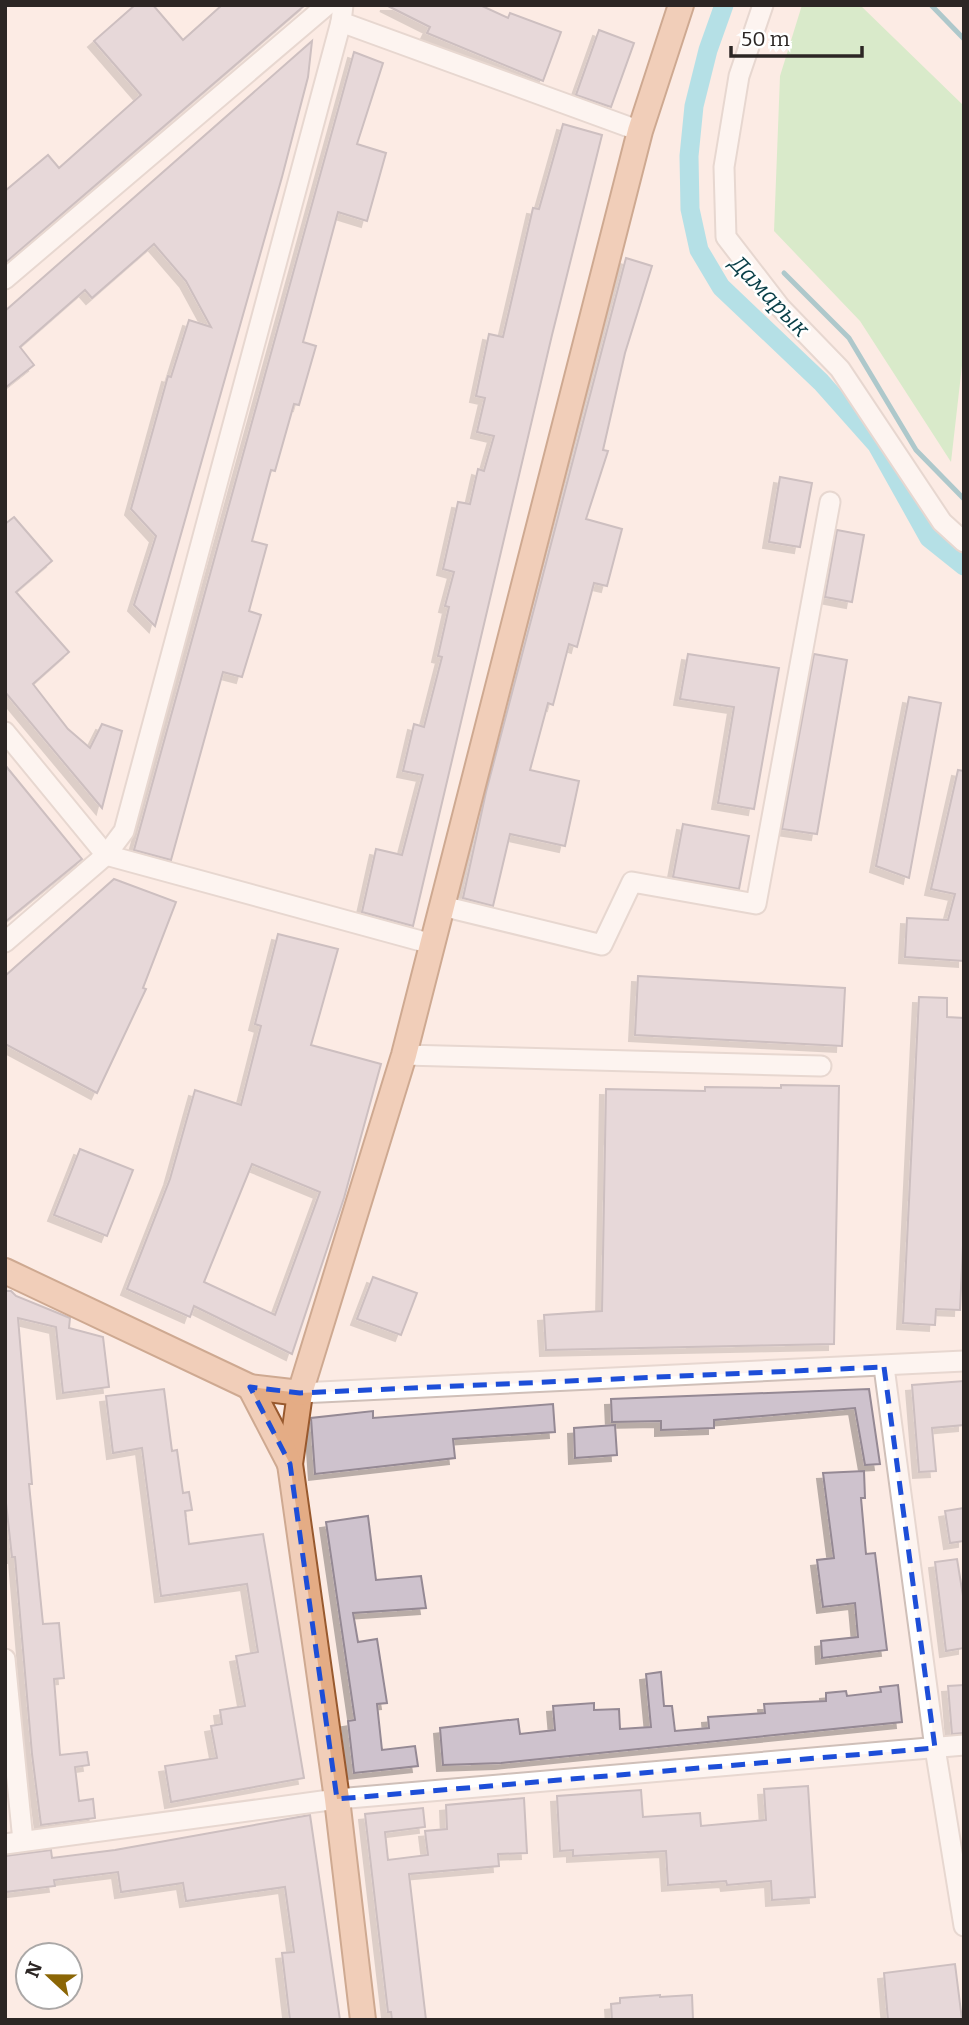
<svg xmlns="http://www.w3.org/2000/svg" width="969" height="2025" font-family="Bitter,serif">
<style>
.green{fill:#b0e9ab}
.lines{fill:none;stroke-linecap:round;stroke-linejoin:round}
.stream{stroke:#519eae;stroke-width:5}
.canal{stroke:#61d2e9;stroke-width:19}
.building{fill:#cec2cd;stroke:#958994;stroke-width:2;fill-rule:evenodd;filter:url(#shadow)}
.minor-casing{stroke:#cfbfb8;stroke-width:23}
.major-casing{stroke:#98592e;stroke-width:28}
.minor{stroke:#fff;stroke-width:19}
.major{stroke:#e4ac85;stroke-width:24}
.marked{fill:none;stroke:#1d4ed8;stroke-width:5;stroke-dasharray:14 9;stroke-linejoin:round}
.labels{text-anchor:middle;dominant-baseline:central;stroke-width:5;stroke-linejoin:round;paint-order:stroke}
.water-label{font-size:23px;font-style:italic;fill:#083e47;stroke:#fff}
</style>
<defs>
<filter id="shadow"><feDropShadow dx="-6" dy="6" stdDeviation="0" flood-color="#0004"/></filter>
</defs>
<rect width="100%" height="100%" fill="#fcebe4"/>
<!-- green -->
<polygon class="green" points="802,5 860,5 964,106 964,348 951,462 860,321 774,231 780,76"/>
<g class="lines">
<!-- stream -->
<g class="stream">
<polyline points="931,5 964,39"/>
<polyline points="784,273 849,338 916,450 964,499"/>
</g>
<!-- canal -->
<polyline class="canal" points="724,5 708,50 694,106 689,156 690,209 699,250 721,287 821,382 877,445 929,538 964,566"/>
</g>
<!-- building -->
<g class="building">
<polygon points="135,5 153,5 183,40 222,5 305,5 5,263 5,191 48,155 59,168 141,95 94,41"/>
<polygon points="386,5 480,5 508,18 510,13 561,32 543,81 427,33 430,27"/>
<polygon points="599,30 634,43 611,107 576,95"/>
<polygon points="312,41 308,77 282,177 155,626 134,605 156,536 131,509 168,376 171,377 189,320 211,327 186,281 154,244 92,298 85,290 20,347 34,365 5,388 5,311"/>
<polygon points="354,52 383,63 357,144 386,153 367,221 338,212 303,342 316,346 299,405 294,404 275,471 271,470 252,541 267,545 249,611 261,615 242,677 223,672 171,860 134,850"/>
<polygon points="563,124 602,135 552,335 413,926 362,912 376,849 402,855 423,775 403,771 414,724 424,727 442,657 438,656 449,607 445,606 454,572 443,569 458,502 470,504 478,469 484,471 494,436 477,432 485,398 476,396 489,334 503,337 533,208 539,209"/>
<polygon points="626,258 652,266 625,353 603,450 608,451 586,519 622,529 607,586 594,583 577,647 569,644 553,705 548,703 530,770 579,781 565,846 510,834 493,906 463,898 486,792"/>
<polygon points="780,477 812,483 800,547 769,542"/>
<polygon points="14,517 52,561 16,592 69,652 33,684 68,729 90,748 102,724 122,731 102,808 5,692 5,524"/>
<polygon points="837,530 864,535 852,602 825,597"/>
<polygon points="688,654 779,668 754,809 718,803 734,707 680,699"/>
<polygon points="814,654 847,660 817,834 782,829"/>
<polygon points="909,697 941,703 909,878 876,866"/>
<polygon points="5,765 82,859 5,922"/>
<polygon points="958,770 964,771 964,961 905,957 907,918 948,920 955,894 931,889"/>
<polygon points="683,824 749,836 739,889 673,877"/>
<polygon points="114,879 176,902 143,988 146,989 97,1093 5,1044 5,976"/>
<path d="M278 934 338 949 311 1045 381 1064 344 1198 292 1354 194 1306 190 1317 127 1289 170 1179 195 1090 241 1105 261 1026 255 1024ZM252 1164 320 1192 275 1315 204 1282Z"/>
<polygon points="638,976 845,988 842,1046 635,1035"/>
<polygon points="919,997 947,998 947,1017 964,1018 964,1224 960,1310 936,1309 935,1325 903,1323"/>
<polygon points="781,1085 839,1086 834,1344 546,1350 544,1315 602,1311 606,1089 705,1091 705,1087 781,1088"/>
<polygon points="80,1149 133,1170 107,1236 54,1215"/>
<polygon points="373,1277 417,1293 401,1335 357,1319"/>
<polygon points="5,1291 11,1291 16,1296 70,1318 69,1328 103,1337 109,1387 63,1393 56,1327 18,1318 32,1484 29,1484 43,1624 59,1623 64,1678 54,1679 60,1755 87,1752 89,1765 75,1767 79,1801 93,1799 95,1818 41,1825 32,1754 15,1557 12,1557 5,1494"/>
<polygon points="964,1381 964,1425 932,1428 936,1471 919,1472 912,1385"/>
<polygon points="164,1389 172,1451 177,1450 183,1493 189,1492 192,1510 185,1511 189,1544 263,1534 304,1778 171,1802 165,1766 217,1758 211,1726 222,1724 220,1710 245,1706 236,1656 258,1652 247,1584 161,1596 142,1448 113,1453 106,1396"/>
<polygon points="869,1389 880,1464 865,1465 855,1408 714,1420 714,1428 661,1430 661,1421 612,1422 611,1399"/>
<polygon points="553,1404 555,1432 453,1439 455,1458 315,1474 311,1418 373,1411 373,1418"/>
<polygon points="615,1425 617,1455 575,1458 574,1428"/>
<polygon points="864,1471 865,1498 861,1498 866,1554 875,1553 887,1650 822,1658 821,1641 858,1637 855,1603 823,1607 817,1560 834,1558 823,1473"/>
<polygon points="964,1508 964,1541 950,1543 945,1511"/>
<polygon points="368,1516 376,1580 421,1576 426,1608 353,1613 358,1642 377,1639 387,1703 377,1704 382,1750 415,1746 418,1766 354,1773 348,1721 355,1720 326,1522"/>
<polygon points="957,1559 964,1602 964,1648 946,1651 935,1562"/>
<polygon points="661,1672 664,1706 672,1706 675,1731 709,1728 708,1717 765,1713 764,1704 826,1701 826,1693 846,1691 847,1696 881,1692 880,1687 898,1685 902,1722 501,1763 443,1765 440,1728 518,1719 520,1734 555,1730 553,1706 594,1703 594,1710 619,1709 620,1729 651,1727 646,1674"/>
<polygon points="964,1685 964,1733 952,1734 948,1686"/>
<polygon points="808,1786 815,1897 772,1900 771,1881 727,1885 726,1881 668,1885 666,1851 573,1856 573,1850 560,1851 557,1796 641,1790 643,1817 700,1813 701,1826 766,1820 764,1789"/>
<polygon points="524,1798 527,1853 498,1854 499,1866 409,1874 426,2020 392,2020 391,2012 388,2012 365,1814 423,1808 425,1827 385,1832 388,1860 428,1855 425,1831 447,1829 446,1805"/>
<polygon points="310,1815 340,2020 290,2020 282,1953 294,1952 285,1887 186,1901 183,1883 121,1892 118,1872 54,1880 55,1886 5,1892 5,1856 51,1850 52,1858 115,1850"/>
<polygon points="955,1964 962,2020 888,2020 884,1973"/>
<polygon points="660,1995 660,1997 692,1995 693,2020 612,2020 611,2004 620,2003 620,1998"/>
</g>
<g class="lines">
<defs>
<g id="minor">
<polyline points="343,5 341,22 640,131"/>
<polyline points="763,5 739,76 724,167 726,237 780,307 840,369 942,522 964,542"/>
<polyline points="5,279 327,5"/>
<polyline points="5,732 106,855 432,944"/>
<polyline points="442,906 602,945 632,882 756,904 830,502"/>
<polyline points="5,942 106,855 124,831 341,22"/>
<polyline points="404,1055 821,1066"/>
<polyline points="884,1367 935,1748 964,1926"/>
<polyline points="300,1393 964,1361"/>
<polyline points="5,1659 23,1841"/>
<polyline points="5,1844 337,1799 964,1745"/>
</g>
<g id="major">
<polyline points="5,1271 250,1387 300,1393 290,1464 337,1799 363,2020"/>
<polyline points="250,1387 290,1464"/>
<polyline points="300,1393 404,1055 640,131 681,5"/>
</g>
</defs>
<!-- minor casing -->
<use href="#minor" class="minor-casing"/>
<!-- major casing -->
<use href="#major" class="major-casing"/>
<!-- minor -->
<use href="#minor" class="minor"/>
<!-- major -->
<use href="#major" class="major"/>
</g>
<!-- marked area -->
<path d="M0 0H969V2025H0ZM884 1367 935 1748 337 1799 290 1464 250 1387 300 1393Z" fill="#fcebe4" fill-opacity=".55" fill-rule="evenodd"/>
<path class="marked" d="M884 1367 935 1748 337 1799 290 1464 250 1387 300 1393Z"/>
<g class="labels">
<!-- water labels -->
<g class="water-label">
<text transform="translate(770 296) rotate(46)">Дамарык</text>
</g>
</g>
<!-- border -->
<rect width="969" height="2025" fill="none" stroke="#2c2624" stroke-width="14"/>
<!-- north arrow -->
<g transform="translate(49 1976) rotate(292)"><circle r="33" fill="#ffffff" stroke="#aba8a7" stroke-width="2"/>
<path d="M0-5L12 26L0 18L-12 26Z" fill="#8b6606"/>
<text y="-10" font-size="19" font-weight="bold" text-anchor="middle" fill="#2c2624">N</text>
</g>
<!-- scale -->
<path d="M731 46v10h131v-10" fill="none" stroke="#2c2624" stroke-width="3.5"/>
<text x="741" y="46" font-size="21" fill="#2c2624" stroke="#ffffff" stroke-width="5" paint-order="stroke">50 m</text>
</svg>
